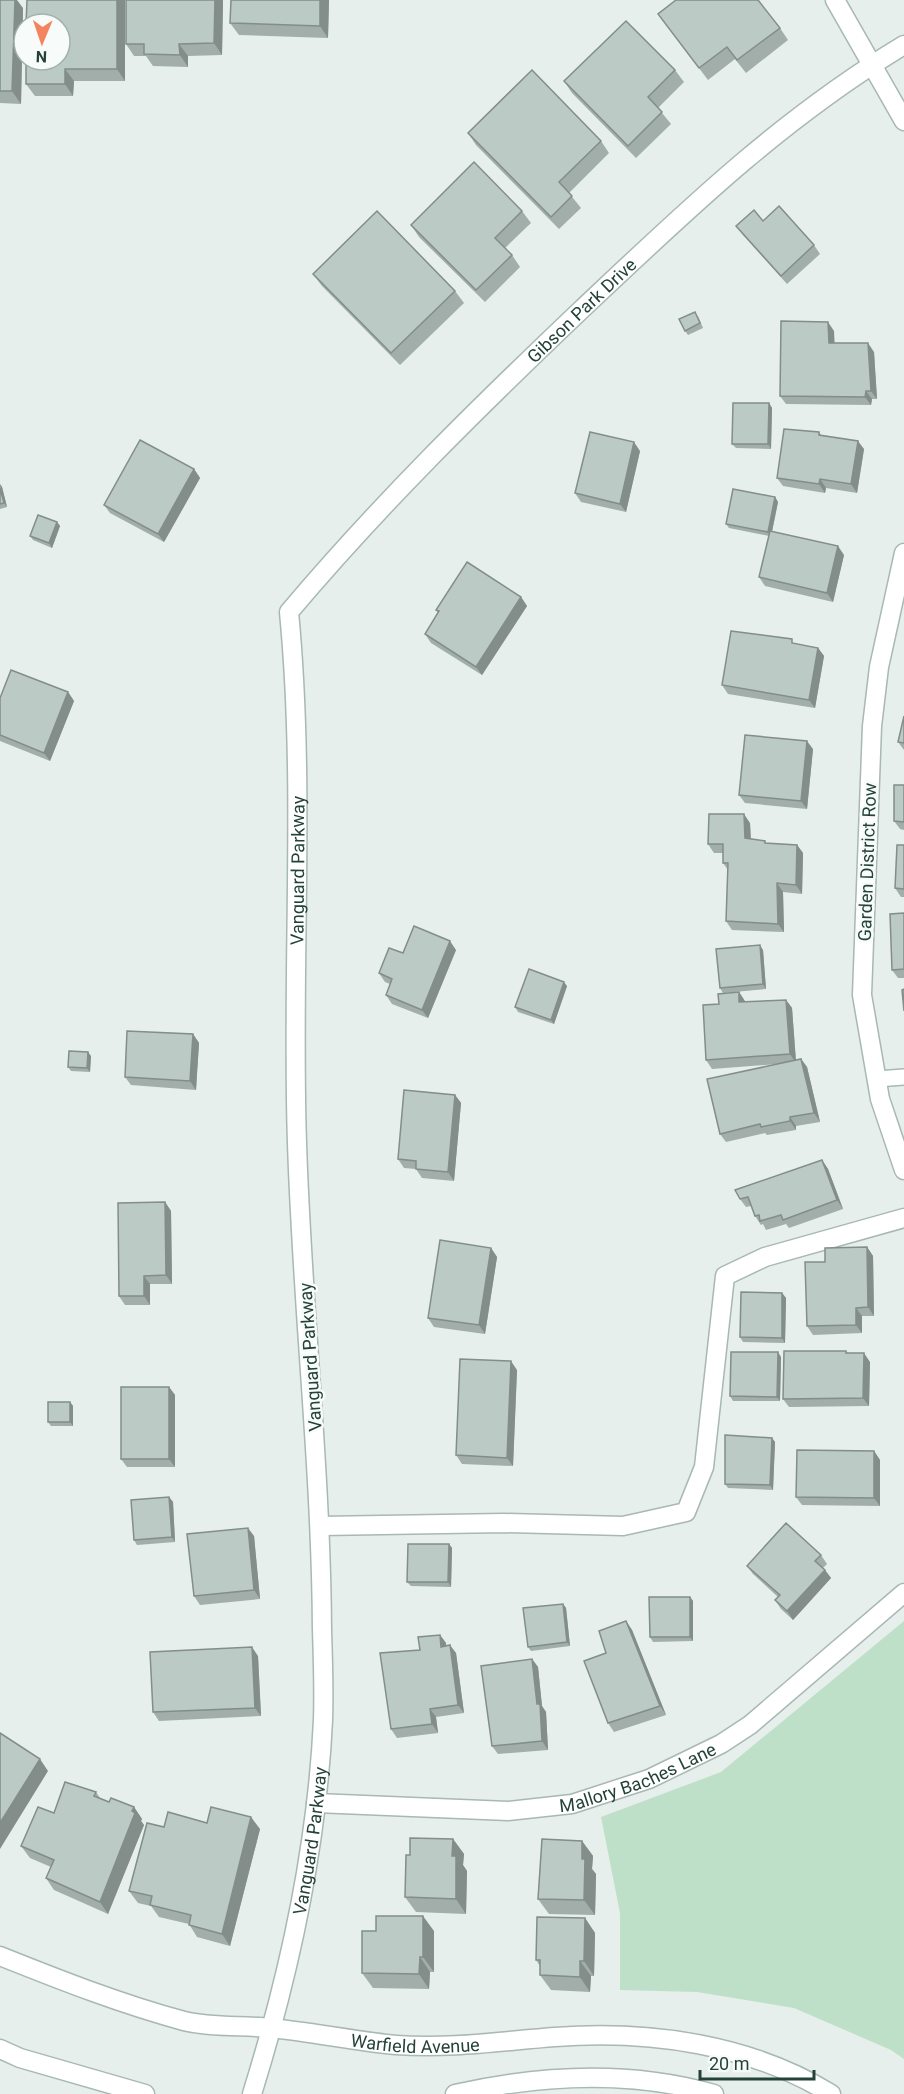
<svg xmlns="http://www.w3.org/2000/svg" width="904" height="2094" font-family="Roboto,sans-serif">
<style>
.green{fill:#bfe0c8}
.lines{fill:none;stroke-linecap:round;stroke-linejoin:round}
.service-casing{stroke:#a8b8b2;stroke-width:18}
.minor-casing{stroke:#a8b8b2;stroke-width:21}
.service{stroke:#fff;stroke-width:15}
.minor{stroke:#fff;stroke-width:18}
.wall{fill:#a1aea9}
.shaded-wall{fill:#838d89}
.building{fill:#bbcac4;stroke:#838d89;stroke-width:1.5}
.labels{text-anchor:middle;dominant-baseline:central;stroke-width:5;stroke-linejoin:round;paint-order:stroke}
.street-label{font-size:18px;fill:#24423a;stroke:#f7fbf9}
</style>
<rect width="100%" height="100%" fill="#e6efeb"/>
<!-- green -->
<polygon class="green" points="904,1621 904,2059 891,2050 794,2008 697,1992 620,1990 620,1913 601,1817 721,1772"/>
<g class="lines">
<defs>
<polyline id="service" points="877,1079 904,1077"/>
<g id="minor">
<polyline points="835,0 904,121"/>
<polyline points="904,553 879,667 872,726 862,995 880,1099 904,1170"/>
<polyline points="321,1526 504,1523 623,1526 686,1512 704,1467 725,1276 765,1257 904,1218"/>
<path id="s1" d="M316 1803 508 1811 572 1804 649 1779 721 1744 750 1725 904 1593"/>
<path id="s2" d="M0 1956C60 1980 121 2004 184 2021 211 2028 243 2025 270 2028 312 2032 354 2041 396 2045 450 2049 502 2041 555 2037 649 2030 750 2044 831 2094"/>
<polyline points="0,2049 20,2058 145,2094"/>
<path id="s3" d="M252 2094C290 1972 317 1847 323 1720 324 1690 323 1659 322 1630 321 1467 302 1306 297 1143 291 966 306 788 289 612 381 503 479 407 582 309 686 211 781 119 904 45"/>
<path d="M455 2094C539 2075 630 2070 714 2094"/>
</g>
</defs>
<!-- service casing -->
<use href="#service" class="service-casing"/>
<!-- minor casing -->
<use href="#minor" class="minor-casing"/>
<!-- service -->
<use href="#service" class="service"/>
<!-- minor -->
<use href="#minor" class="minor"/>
</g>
<!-- wall -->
<g class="wall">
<polygon points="0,0 23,8 21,104 0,103"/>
<polygon points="125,0 125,81 74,81 73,96 35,96 26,84"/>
<polygon points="126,0 223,0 222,55 188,56 188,67 153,66 146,56 134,56 126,44"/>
<polygon points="231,0 329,0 328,38 239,35 230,23"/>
<polygon points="658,14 780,28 788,40 746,73 735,59 708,80"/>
<polygon points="675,70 684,82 658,108 671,124 636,158 572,93 564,81"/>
<polygon points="468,133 601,141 609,153 569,193 581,208 559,229 476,145"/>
<polygon points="522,211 531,223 505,248 512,255 520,267 485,302 419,237 411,225"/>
<polygon points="736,226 814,245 820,254 787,284 743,235"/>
<polygon points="313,274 455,291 464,303 400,365 322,286"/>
<polygon points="698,316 703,328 688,335 685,331"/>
<polygon points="834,331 834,343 874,352 877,399 872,399 871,405 786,404 780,396"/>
<polygon points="769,403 772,408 771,449 736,448 732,444"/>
<polygon points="819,432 821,435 864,449 857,493 826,488 825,493 783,486 777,478"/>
<polygon points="640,451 626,512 581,502 575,493"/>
<polygon points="194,469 200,478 164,542 110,513 104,505"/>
<polygon points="0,484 2,487 7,507 0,509"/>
<polygon points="775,497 778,502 772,532 844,555 833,602 765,586 759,577 769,536 729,528 726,524"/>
<polygon points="57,522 60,526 52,548 33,540 30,536"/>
<polygon points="521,597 527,606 482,675 431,643 425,634 438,613 436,610"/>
<polygon points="818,648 824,656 815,708 728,694 722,685"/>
<polygon points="68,692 74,701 50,761 0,741 0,698"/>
<polygon points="898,742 904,743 904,750"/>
<polygon points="813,749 807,809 745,803 739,795"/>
<polygon points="904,785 904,830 900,829 894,821"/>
<polygon points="750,823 751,839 765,841 766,844 797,845 803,853 802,894 783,892 784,932 732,930 726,921 728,870 723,863 723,853 714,853 708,844"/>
<polygon points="904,845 904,897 901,897 895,888"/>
<polygon points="904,913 904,978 898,978 892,970"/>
<polygon points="456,950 428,1018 392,1004 386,995 390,984 385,982 379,973 403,953"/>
<polygon points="763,950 766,989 723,993 720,988"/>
<polygon points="567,986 554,1024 518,1012 515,1007"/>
<polygon points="739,992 745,1002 786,1000 792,1008 796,1060 801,1059 807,1067 820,1122 796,1126 796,1130 767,1135 765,1133 726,1142 720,1134 777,1064 712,1069 706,1060 719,1004"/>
<polygon points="193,1034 199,1043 196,1090 131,1085 125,1077"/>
<polygon points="91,1056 90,1072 71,1071 68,1067"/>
<polygon points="455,1095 461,1103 454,1181 422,1178 416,1169 404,1168 398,1159"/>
<polygon points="822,1160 828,1169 843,1209 789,1228 786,1224 766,1230 763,1224 761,1225 755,1216 751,1206 746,1207 740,1199"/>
<polygon points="165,1202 171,1211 172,1284 150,1284 150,1305 125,1305 119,1296"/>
<polygon points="867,1247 873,1256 874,1316 862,1316 862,1333 813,1335 807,1326 825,1262"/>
<polygon points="491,1248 497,1257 485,1334 434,1327 428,1318"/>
<polygon points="782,1293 786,1298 785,1343 743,1342 740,1337"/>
<polygon points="846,1351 848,1353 870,1362 869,1406 789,1407 783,1399"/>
<polygon points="781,1357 780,1401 733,1401 730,1396"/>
<polygon points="517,1370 513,1466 462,1464 456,1455"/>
<polygon points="169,1387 175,1395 175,1467 127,1467 121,1459"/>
<polygon points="70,1402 73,1406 73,1426 51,1426 48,1422"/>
<polygon points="772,1438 775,1442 773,1490 728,1488 725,1484"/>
<polygon points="874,1451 880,1460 880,1506 802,1505 796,1497"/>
<polygon points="169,1497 173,1502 175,1542 137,1545 134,1540"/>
<polygon points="254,1536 260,1599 200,1605 194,1596"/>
<polygon points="449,1544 452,1548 451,1587 411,1586 407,1582"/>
<polygon points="821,1555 827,1564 823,1568 831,1578 793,1620 781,1609 775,1600 778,1597 753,1574 747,1566"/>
<polygon points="690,1597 693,1601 693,1641 653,1642 650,1637"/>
<polygon points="563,1604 566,1608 570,1646 531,1651 528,1647"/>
<polygon points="626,1621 632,1630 666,1715 614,1732 608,1723 606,1653"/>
<polygon points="440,1635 446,1643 446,1645 456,1653 464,1713 436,1717 438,1733 397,1738 391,1729 420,1650"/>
<polygon points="258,1656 261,1716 159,1721 153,1712"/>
<polygon points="532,1659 538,1667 542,1706 546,1712 548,1750 498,1754 492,1746"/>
<polygon points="96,1792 100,1798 109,1802 134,1807 142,1819 141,1821 144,1825 108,1914 54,1890 46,1878 51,1867 30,1858 21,1846 54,1813"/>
<polygon points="207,1823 260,1829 230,1946 197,1937 189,1924 159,1917 151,1906 138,1903 129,1891"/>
<polygon points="453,1839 464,1854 463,1865 467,1871 466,1914 416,1912 405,1897 410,1855"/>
<polygon points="582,1841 593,1856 592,1869 596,1874 595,1915 549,1914 538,1899"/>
<polygon points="585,1918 595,1933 594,1976 591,1976 590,1992 551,1990 540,1975 540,1966 536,1960"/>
<polygon points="376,1931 434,1931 434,1972 430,1972 429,1989 373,1988 362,1973"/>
</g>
<!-- shaded-wall -->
<g class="shaded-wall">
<polygon points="15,0 17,0 23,8 21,104 12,91"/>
<polygon points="117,0 125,0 125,81 117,69"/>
<polygon points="215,0 223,0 222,55 214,43"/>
<polygon points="320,0 329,0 328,38 320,26"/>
<polygon points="179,44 188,56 188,67 180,55"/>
<polygon points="65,69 74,81 73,96 65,84"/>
<polygon points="828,322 834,331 835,352 829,343"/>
<polygon points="868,343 874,352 877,399 871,391"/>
<polygon points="866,391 872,399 871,405 865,397"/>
<polygon points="769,403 772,408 771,449 768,444"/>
<polygon points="858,441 864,449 857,493 851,484"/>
<polygon points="634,442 640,451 626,512 620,504"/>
<polygon points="194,469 200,478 164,542 158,534"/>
<polygon points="820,479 826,488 825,493 819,484"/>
<polygon points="0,484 2,487 7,507 4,503"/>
<polygon points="775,497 778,502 771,536 768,532"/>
<polygon points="57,522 60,526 52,548 49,543"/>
<polygon points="838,546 844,555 833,602 827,593"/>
<polygon points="521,597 527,606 482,675 476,667"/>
<polygon points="818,648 824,656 815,708 809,700"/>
<polygon points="68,692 74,701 50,761 44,753"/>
<polygon points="807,741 813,749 807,809 801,801"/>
<polygon points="744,814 750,823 751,846 745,838"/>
<polygon points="797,845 803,853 802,894 796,885"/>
<polygon points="777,883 783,892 784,932 778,924"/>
<polygon points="450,941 456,950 428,1018 422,1010"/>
<polygon points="760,945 763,950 766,989 763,984"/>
<polygon points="564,982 567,986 554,1024 551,1020"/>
<polygon points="739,992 745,1001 745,1011 739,1002"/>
<polygon points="786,1000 792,1008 796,1063 790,1054"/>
<polygon points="193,1034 199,1043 196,1090 190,1081"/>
<polygon points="88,1052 91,1056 90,1072 87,1068"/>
<polygon points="801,1059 807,1067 820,1122 814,1113"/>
<polygon points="455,1095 461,1103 454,1181 448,1172"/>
<polygon points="790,1117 796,1126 796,1130 790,1121"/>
<polygon points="822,1160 828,1169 843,1209 837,1200"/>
<polygon points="165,1202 171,1211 172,1284 166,1275"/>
<polygon points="867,1247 873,1256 874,1316 868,1307"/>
<polygon points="491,1248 497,1257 485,1334 479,1325"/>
<polygon points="144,1276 150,1284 150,1305 144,1296"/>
<polygon points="782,1293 786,1298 785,1343 782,1338"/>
<polygon points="856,1308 862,1316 862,1333 856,1325"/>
<polygon points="778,1352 781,1357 780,1401 777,1397"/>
<polygon points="864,1353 870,1362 869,1406 863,1398"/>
<polygon points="511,1361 517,1370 513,1466 507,1458"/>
<polygon points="169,1387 175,1395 175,1467 169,1459"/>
<polygon points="70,1402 73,1406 73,1426 70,1422"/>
<polygon points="772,1438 775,1442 773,1490 770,1485"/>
<polygon points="874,1451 880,1460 880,1506 874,1498"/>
<polygon points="169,1497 173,1502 175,1542 172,1537"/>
<polygon points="248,1528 254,1536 260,1599 254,1590"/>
<polygon points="449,1544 452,1548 451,1587 448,1582"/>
<polygon points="825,1570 831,1578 793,1620 787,1611"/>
<polygon points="690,1597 693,1601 693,1641 690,1637"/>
<polygon points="563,1604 566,1608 570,1646 567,1642"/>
<polygon points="626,1621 632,1630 666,1715 660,1706"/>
<polygon points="440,1635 446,1643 447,1655 441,1647"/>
<polygon points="450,1645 456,1653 464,1713 458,1705"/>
<polygon points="252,1647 258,1656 261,1716 255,1708"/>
<polygon points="532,1659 538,1667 542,1706 546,1712 548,1750 542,1741 537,1704"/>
<polygon points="430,1709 436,1717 438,1733 432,1724"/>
<polygon points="40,1759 48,1771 0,1849 0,1823"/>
<polygon points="134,1807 142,1819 141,1821 144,1825 108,1914 100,1902"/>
<polygon points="251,1817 260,1829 230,1946 222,1934"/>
<polygon points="453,1839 464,1854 463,1865 467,1871 466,1914 456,1899 452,1856"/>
<polygon points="582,1841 593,1856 592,1869 596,1874 595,1915 584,1900 582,1859"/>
<polygon points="423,1916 434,1931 434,1972 423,1957"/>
<polygon points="585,1918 595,1933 594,1976 584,1961"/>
<polygon points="420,1957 430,1972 429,1989 419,1974"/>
<polygon points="580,1961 591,1976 590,1992 580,1977"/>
</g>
<!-- building -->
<g class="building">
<polygon points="0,0 15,0 12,91 0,91"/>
<polygon points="27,0 117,0 117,69 65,69 65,84 26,84 26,60 60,60 60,24 26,24"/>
<polygon points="126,0 215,0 214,43 179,44 180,55 144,54 144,44 126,44"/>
<polygon points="231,0 320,0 320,26 230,23"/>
<polygon points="676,0 758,0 780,28 737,60 727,47 699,68 658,14"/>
<polygon points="626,21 675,70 648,97 662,112 628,146 564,81"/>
<polygon points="532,70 601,141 559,182 572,196 551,217 468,133"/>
<polygon points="474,162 522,211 495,238 512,255 476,290 411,225"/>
<polygon points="779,206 814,245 781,276 736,226 754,210 763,221"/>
<polygon points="377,211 455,291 391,353 313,274"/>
<polygon points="695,312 700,323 685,331 679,319"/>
<polygon points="781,321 828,322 829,343 868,343 871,391 866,391 865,397 780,396"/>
<polygon points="733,403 769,403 768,444 732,444"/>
<polygon points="784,429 819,432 819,435 858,441 851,484 820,479 819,484 777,478"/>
<polygon points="590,432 634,442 620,504 575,493"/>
<polygon points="140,440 194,469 158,534 104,505"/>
<polygon points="0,488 4,503 0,504"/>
<polygon points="733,489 775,497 768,532 726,524"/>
<polygon points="38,515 57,522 49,543 30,536"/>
<polygon points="770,531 838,546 827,593 759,577"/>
<polygon points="467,562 521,597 476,667 425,634 439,611 436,610"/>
<polygon points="731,631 792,639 792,643 818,648 809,700 722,685"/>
<polygon points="11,670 68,692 44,753 0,735 0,698"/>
<polygon points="904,716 904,743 898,742"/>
<polygon points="745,735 807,741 801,801 739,795"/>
<polygon points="894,785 904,785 904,822 894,821"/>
<polygon points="709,814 744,814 745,838 765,841 765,843 797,845 796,885 777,883 778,924 726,921 728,863 723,863 723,844 708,844"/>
<polygon points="897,845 904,845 904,889 895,888"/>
<polygon points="904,913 904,969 892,970 890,914"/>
<polygon points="414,926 450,941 422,1010 386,995 392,979 379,973 389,948 403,953"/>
<polygon points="760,945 763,984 720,988 716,949"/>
<polygon points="529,969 564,982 551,1020 515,1007"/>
<polygon points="904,989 904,1011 902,990"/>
<polygon points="739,992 739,1002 786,1000 790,1054 706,1060 703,1005 719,1004 718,994"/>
<polygon points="127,1031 193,1034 190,1081 125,1077"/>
<polygon points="69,1051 88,1052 87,1068 68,1067"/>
<polygon points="801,1059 814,1113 790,1117 790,1121 761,1127 760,1124 720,1134 707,1079"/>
<polygon points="404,1090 455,1095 448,1172 416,1169 416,1161 398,1159"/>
<polygon points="822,1160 837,1200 783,1220 781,1215 760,1221 759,1215 755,1216 748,1197 740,1199 735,1190"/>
<polygon points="165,1202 166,1275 144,1276 144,1296 119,1296 118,1203"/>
<polygon points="440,1240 491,1248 479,1325 428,1318"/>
<polygon points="867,1247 868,1307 856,1308 856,1325 807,1326 805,1262 825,1262 825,1248"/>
<polygon points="741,1292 782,1293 782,1338 740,1337"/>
<polygon points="784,1351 846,1351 846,1353 864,1353 863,1398 783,1399"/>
<polygon points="731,1352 778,1352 777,1397 730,1396"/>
<polygon points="460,1359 511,1361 507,1458 456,1455"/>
<rect x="121" y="1387" width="48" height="72"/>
<rect x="48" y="1402" width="22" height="20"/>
<polygon points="725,1435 772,1438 770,1485 725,1484"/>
<polygon points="797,1450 874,1451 874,1498 796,1497"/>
<polygon points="169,1497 172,1537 134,1540 131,1500"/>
<polygon points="786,1523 821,1555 815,1561 825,1570 787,1611 775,1600 780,1595 747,1566"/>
<polygon points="248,1528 254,1590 194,1596 187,1534"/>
<polygon points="408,1544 449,1544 448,1582 407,1582"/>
<polygon points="649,1597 690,1597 690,1637 650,1637"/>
<polygon points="563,1604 567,1642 528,1647 523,1608"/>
<polygon points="626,1621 660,1706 608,1723 584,1661 606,1653 599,1631"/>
<polygon points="440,1635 441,1647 450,1645 458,1705 430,1709 432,1724 391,1729 380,1653 420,1650 418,1637"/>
<polygon points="252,1647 255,1708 153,1712 150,1652"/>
<polygon points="532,1659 537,1704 540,1704 542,1741 492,1746 481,1666"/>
<polygon points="0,1733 40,1759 0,1823"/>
<polygon points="65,1782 96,1792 94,1796 109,1802 111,1798 134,1807 132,1811 135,1813 100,1902 46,1878 54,1860 21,1846 38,1807 54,1813"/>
<polygon points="211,1807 251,1817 222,1934 189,1925 191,1915 150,1905 152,1896 129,1891 147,1823 164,1827 168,1812 207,1823"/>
<polygon points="410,1838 453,1839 452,1856 456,1856 456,1899 405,1897 406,1855 410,1855"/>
<polygon points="542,1839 582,1841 582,1859 585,1859 584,1900 538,1899"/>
<polygon points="376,1916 423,1916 423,1957 420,1957 419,1974 362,1973 362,1931 376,1931"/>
<polygon points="537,1917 585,1918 584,1961 580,1961 580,1977 540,1975 540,1960 536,1960"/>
</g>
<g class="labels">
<!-- street labels -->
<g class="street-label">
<text stroke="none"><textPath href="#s3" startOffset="1911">Gibson Park Drive</textPath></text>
<text transform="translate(867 862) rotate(-88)">Garden District Row</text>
<text stroke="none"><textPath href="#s3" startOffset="1232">Vanguard Parkway</textPath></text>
<text transform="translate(310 1357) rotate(-94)">Vanguard Parkway</text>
<text stroke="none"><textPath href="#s1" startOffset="327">Mallory Baches Lane</textPath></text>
<text stroke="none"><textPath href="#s3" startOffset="260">Vanguard Parkway</textPath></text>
<text stroke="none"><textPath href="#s2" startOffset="428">Warfield Avenue</textPath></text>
</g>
</g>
<!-- north arrow -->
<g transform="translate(42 42) rotate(182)"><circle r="28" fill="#f7fbf9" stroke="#a3b1ad" stroke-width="1.5"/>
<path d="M0-4.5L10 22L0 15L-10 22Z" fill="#f4845f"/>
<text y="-9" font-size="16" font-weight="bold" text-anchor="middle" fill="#24423a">N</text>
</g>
<!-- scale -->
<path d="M700 2070v9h114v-9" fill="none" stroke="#24423a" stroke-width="3"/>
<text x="709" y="2070" font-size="18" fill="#24423a" stroke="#f7fbf9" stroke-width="4.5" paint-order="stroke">20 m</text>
</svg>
